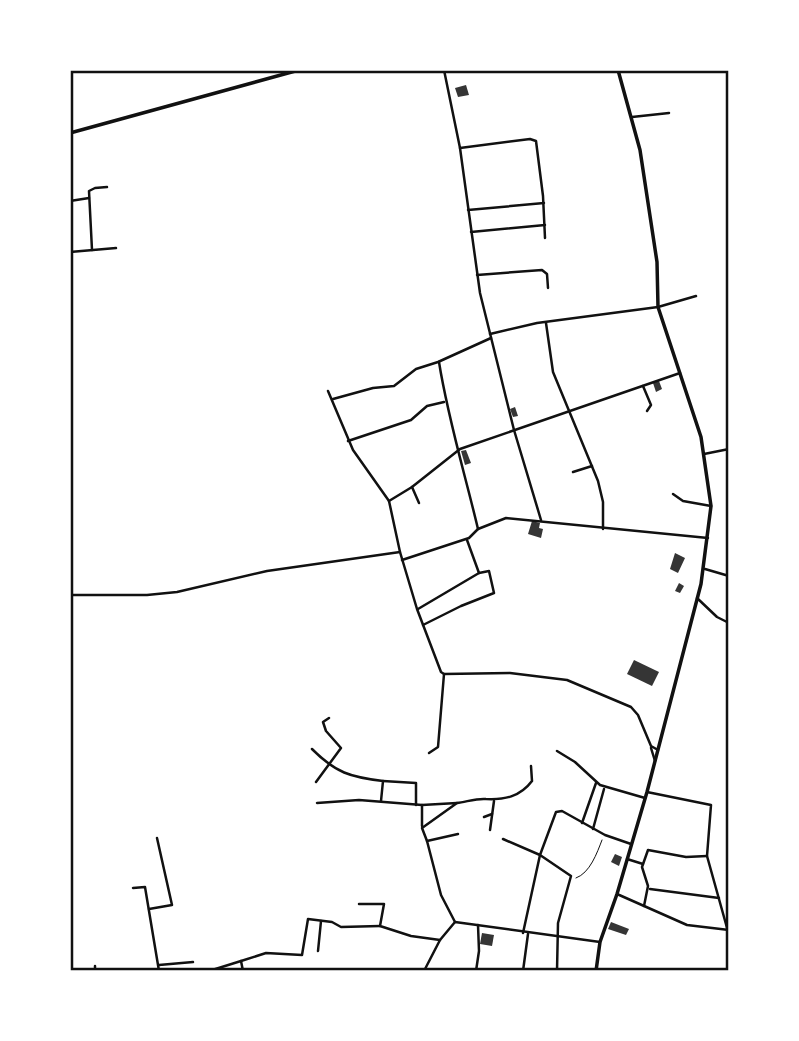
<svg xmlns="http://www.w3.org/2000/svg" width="799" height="1041" font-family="Barlow,sans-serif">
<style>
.building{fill:#353535}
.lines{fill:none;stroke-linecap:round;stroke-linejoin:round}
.path{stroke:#111;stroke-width:1}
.minor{stroke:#111;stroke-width:2.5}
.secondary{stroke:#111;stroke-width:3.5}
.neatline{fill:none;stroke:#111;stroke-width:2.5}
</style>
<rect width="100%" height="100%" fill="#fff"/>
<!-- building -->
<g class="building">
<polygon points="466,85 469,95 458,97 455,88"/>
<polygon points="659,381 662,389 656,392 653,383"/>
<polygon points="515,407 518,416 513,417 510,409"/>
<polygon points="466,450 471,463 465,465 461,451"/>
<polygon points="532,521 540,523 539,528 543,529 541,538 528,534"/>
<polygon points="675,553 685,558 678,573 670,569"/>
<polygon points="679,583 684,586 680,593 675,591"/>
<polygon points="634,660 659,672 652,686 627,674"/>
<polygon points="615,854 622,857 619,866 611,862"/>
<polygon points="611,922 629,929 626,935 608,929"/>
<polygon points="482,933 494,935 492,946 480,944"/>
</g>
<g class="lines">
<!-- path -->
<path class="path" d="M576 878C590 873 597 853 602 840"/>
<!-- minor -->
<g class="minor">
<polyline points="444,70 460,148 480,293 514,430 541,520"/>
<polyline points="632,117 669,113"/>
<polyline points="460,148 530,139 536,141 543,196 545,238"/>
<polyline points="70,201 89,198"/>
<polyline points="468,210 544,203"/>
<polyline points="471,232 545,225"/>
<polyline points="92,250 89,191 95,188 107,187"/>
<polyline points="70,252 116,248"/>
<polyline points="477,275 542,270 547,274 548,288"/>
<polyline points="546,323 553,372 598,481 603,502 603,529"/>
<polyline points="490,334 537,323 658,307 696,296"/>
<path d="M439 362C448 419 465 474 478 529"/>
<polyline points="643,386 651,405 647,411"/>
<polyline points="328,391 353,450 389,501 400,552 417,609 441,672 444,674 510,673 567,680 631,707 638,715 651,746 658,750"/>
<polyline points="333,399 373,388 394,386 416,369 438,362 491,338"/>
<polyline points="348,441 411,420 427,406 444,402"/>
<polyline points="704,454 729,449"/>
<polyline points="573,472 592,466"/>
<polyline points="412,487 419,503"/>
<polyline points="673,494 683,501 711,506"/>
<polyline points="389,501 412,487 460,449 680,373"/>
<polyline points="467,540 479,573"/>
<polyline points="402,560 469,538 478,529 506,518 708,538"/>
<polyline points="705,569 729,576"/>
<polyline points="70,595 147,595 177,592 267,571 400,552"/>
<polyline points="697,598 717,617 729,623"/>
<polyline points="418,609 479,573 489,571 494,593 461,606 423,625"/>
<polyline points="651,748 655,761"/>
<path d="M312 749C336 773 350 777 383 781L381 801"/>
<polyline points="557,751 575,762 600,785 645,798"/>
<polyline points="429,753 438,747 444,674"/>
<polyline points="383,781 416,783 416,805"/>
<polyline points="316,782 341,748 326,731 323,722 329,718"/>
<polyline points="647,792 711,805 707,856 729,935"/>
<polyline points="317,803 359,800 422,805 457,803 422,828 427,841"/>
<path d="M457 803C466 802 477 798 486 799 504 800 520 797 532 781L531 766"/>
<polyline points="422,805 422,826"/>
<polyline points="484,817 492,814"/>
<polyline points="582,823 596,783"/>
<polyline points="593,829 604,789"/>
<polyline points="490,830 494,801"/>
<polyline points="503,839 540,855 571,876 558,923 557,971"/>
<polyline points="627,859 643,864"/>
<polyline points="133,888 145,887 159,971"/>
<polyline points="650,889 719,898"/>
<polyline points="617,894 687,925 729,930"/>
<polyline points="359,904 384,904 380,926 411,936 440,940"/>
<polyline points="644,906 648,886 642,867 648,850 686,857 707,856"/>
<polyline points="149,909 172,905 157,838"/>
<polyline points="455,922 441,895 427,841 458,834"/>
<polyline points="523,933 540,855 556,812 562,811 605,835 631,844"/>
<polyline points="318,951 321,921"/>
<polyline points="241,961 266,953 302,955 308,919 332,922 341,927 380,926"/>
<polyline points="159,965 193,962"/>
<polyline points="95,966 95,971"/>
<polyline points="209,971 241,961 243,971"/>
<polyline points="424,971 440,940 455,922 600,942"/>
<polyline points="476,971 479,951 478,925"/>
<polyline points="523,971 528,934"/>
</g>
<!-- secondary -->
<g class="secondary">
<polyline points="70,133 299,70"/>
<polyline points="596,971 600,942 617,894 647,792 701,584 711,506 701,437 658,307 657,262 640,150 618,70"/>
</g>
</g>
<!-- border -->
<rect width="799" height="1041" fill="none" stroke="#ffffff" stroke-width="144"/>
<rect x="72" y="72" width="655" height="897" class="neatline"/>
</svg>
